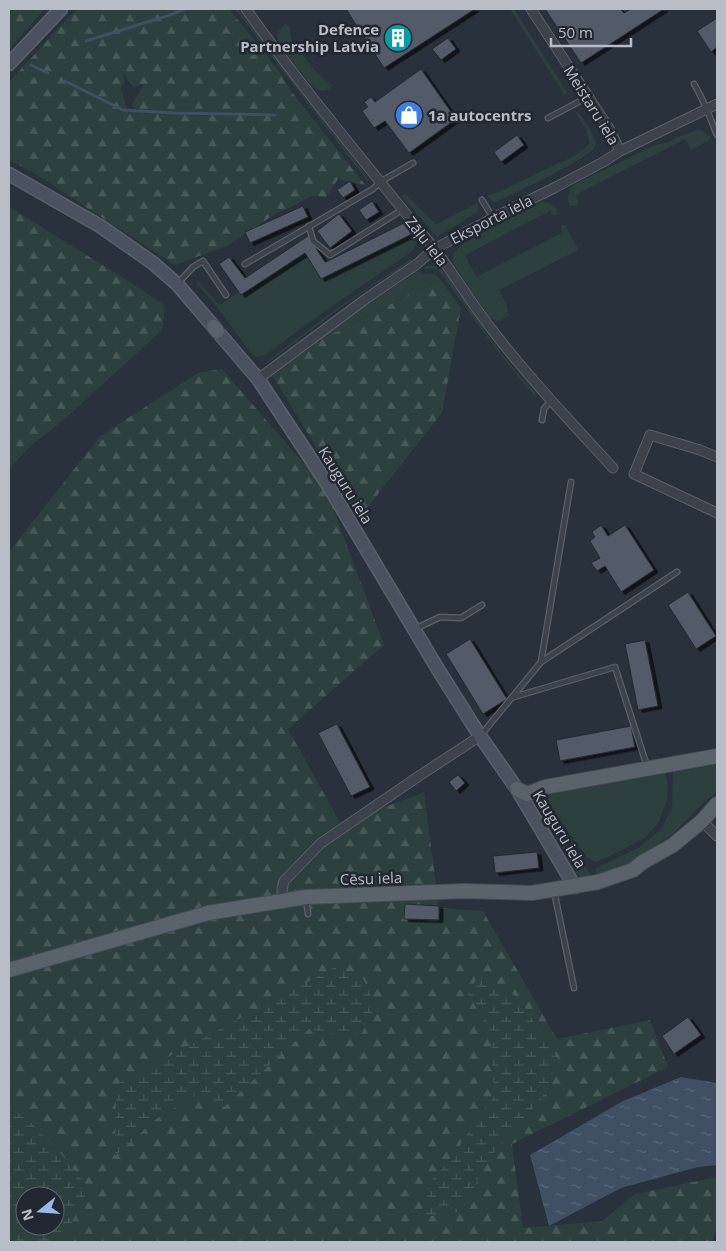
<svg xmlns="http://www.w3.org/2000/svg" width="726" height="1251" font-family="'Open Sans',sans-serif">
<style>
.grass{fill:#2d3f3f}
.forest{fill:url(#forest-firs);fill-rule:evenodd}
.wetland{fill:url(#wetland-marsh);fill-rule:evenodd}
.water{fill:url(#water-ripples)}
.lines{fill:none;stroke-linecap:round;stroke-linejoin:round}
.stream{stroke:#404f63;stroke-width:3}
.building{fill:#525a67;stroke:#232a34;filter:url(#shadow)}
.lane-casing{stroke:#5a616a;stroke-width:7}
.street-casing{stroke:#5a616a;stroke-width:11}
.secondary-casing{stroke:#5a616a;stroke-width:15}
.primary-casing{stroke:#454c56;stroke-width:16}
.lane{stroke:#3c434d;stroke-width:4.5}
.street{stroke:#3c434d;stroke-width:9}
.secondary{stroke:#4a525f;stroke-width:12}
.primary{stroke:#5a626c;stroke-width:14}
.labels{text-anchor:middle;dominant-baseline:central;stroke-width:5;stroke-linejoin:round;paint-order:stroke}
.poi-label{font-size:15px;font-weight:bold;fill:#b8bec7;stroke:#212832;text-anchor:end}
.street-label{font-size:15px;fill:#b8bec7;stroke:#212832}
</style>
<defs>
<pattern id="forest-firs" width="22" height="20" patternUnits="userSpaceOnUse" patternTransform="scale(1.25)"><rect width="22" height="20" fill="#2d3f3f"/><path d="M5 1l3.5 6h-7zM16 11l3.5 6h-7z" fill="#495959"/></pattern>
<pattern id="wetland-marsh" width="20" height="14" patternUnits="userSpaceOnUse" patternTransform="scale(1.25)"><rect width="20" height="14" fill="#2d3f3f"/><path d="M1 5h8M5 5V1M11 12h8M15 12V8" fill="none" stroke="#495959"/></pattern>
<pattern id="water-ripples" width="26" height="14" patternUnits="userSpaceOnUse" patternTransform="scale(1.25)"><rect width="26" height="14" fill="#404f63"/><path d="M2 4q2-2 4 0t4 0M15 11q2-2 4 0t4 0" fill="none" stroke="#5a6778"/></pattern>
<filter id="shadow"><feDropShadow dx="4" dy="2.5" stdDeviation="0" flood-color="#0009"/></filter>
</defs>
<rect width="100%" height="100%" fill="#28313c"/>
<!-- grass -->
<g class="grass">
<polygon points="235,9 238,9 364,172 368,179 368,182"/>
<polygon points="510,9 514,9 567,92 565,96"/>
<path d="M286 24 290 28 291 39 303 55 316 72 333 86C325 93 320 92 312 86L278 43 277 35 281 28Z"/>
<path d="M574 111C581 113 585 121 589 128 592 133 597 140 595 146 592 158 509 196 494 203L487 196 498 192 576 155 590 144 585 127Z"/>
<path d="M700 129 711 137 708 141 691 150 685 139 576 195 578 203 575 206H570C566 197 568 193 573 185L653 146 669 142 680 136Z"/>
<polygon points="405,194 436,224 441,222 477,203 479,211 437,237 402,196"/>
<path d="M540 202C548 202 557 205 558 214L555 215 551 214 550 211 465 255 476 277 562 233 561 225H565L577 247 578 250 499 290 506 303 509 314 504 319 498 321 490 318 453 263V254L461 245Z"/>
<path d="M412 234C419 241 417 246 411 252L331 307 265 355 257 357 253 356C234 331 217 305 196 283L197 281 220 305 239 292 241 295 247 292 305 253 322 279Z"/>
<polygon points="411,259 412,261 354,298 273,359 265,364 262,365 337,308"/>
<path d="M430 265 438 266 447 276 487 334 517 373 535 392 536 397C500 358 471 314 439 271L432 268 426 269 424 267Z"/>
<path d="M418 271 423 274H435L440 279 322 339 273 376C286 361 305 349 321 337 353 314 385 293 418 271Z"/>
<polygon points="717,760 717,792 701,805 673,834 621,869 598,878 595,870 598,867 640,847 662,828 672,807 673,768"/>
<polygon points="665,769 668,786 667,800 659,822 645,838 608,857 595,862 586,856 543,796 547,791"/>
<path d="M540 802 568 846 584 864 593 880C585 878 577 876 572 869 568 863 566 854 562 847 555 836 536 815 540 802Z"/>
</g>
<!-- forest -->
<g class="forest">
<polygon points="9,9 45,9 9,49"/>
<path d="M76 9H229L278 70 291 91 366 186 338 179 326 197 311 196 295 205 275 214 227 246 175 265 32 172 9 160V82ZM122 71C127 76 128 84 135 87L141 84 144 85 132 104V106L137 109V112L127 110 121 86 125 83Z"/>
<polygon points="11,208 141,289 165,306 162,330 67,417 32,445 9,469 9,212"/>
<polygon points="440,279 461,308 442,413 359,518 273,376 322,339"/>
<path d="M222 369 326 489 384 645 288 729 341 824 424 792 439 908 483 911 557 1039 650 1020 668 1067 512 1144 523 1228 602 1221 635 1194 717 1177V1226L713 1241 714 1242H9V552L100 436 198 373ZM25 1196H55V1226H25Z"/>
</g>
<!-- wetland -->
<g class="wetland">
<polygon points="335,967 362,976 375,1006 362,1033 342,1037 309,1029 224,1107 194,1096 159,1117 115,1156 116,1085"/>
<polygon points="478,976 518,997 558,1059 545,1095 489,1158 462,1211 425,1217 428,1184 449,1161 494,1096 492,1053 490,1031 468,994"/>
<path d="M9 1108 29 1121 58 1150 89 1188 62 1242H17V1214L9 1202ZM25 1196H55V1226H25Z"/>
</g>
<!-- water -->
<polygon class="water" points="681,1077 717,1083 717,1165 698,1167 621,1188 549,1226 530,1155 623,1101"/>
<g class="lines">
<!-- stream -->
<g class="stream">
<polyline points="86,41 167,16 185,9"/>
<polyline points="31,65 48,73"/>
<polyline points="65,81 123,110 174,113 275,115"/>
</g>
</g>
<!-- building -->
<g class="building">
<polygon points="346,9 475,9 384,68"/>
<polygon points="545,9 620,9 624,13 631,9 664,9 581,63"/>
<polygon points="717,18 717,47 711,52 697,31"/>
<polygon points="448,38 456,49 441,60 432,49"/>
<polygon points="421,69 456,119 409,153 385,121 374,128 362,111 368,107 364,102 371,97 375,102"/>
<polygon points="517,135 524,145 501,162 494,152"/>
<polygon points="350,181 355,190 343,198 337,190"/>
<polygon points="372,201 379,212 366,220 359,210"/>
<polygon points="303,206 308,217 250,243 245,232"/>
<polygon points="339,214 352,231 330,248 317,231"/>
<polygon points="406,222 412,234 321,279 305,253 241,295 219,264 229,257 245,278 308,236 325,262 328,261"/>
<polygon points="601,525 608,536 625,525 654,570 621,592 605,566 597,571 591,563 600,558 590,541 595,537 592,532"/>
<polygon points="688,592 716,636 696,649 668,605"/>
<polygon points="470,639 507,699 483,714 446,654"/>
<polygon points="645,640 658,706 638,710 625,644"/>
<polygon points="337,724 370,787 351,796 318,733"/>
<polygon points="631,726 635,747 560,761 556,740"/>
<polygon points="458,775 465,783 456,791 449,782"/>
<polygon points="537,852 539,868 495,873 493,856"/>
<polygon points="405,904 439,906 439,920 404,919"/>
<polygon points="688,1017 701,1035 674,1054 662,1036"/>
</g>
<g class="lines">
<defs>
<g id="lane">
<path d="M694 84C704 100 710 118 717 135"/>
<polyline points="548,118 588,97"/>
<polyline points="482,200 493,218"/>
<polyline points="309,226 313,241 330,255 397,213"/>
<polyline points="245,264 373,189 380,182 413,163"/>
<polyline points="178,283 193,267 203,261 226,295"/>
<polyline points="542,420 544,409 551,400"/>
<polyline points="415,629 440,617 461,618 482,605"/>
<polyline points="541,662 677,572"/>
<polyline points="514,697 615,667 647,766"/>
<polyline points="481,735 541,662 571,482"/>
<polyline points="554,891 574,988"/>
<polyline points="306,898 308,914"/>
</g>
<g id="street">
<path d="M246 9C303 89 367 165 429 242 452 270 470 302 493 331 530 379 572 423 613 468"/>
<polyline points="531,9 610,130 620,151"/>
<polyline points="258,379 367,298 417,264 434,249 493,218 556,187 605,161 620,151 717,104"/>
<polyline points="717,457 700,450 650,435 634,474 717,513"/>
<polyline points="702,821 717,836"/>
<polyline points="283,901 282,890 284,881 321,843 419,776 480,736"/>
</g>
<g id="secondary">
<polyline points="9,64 61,9"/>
<polyline points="9,174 100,226 153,263 177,284 214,327"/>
<polyline points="217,331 258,379 328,485 439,671 480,736 517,789 575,887"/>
</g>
<g id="primary">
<polyline points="214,327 217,331"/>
<polyline points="517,789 527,794 545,787 717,756"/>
<polyline points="9,970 208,913 306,897 465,891 532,893 598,882 633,870 643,862 673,845 702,821 717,804"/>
</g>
</defs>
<!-- lane casing -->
<use href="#lane" class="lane-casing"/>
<!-- street casing -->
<use href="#street" class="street-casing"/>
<!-- secondary casing -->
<use href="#secondary" class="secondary-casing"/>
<!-- primary casing -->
<use href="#primary" class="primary-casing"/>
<!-- lane -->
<use href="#lane" class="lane"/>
<!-- street -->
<use href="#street" class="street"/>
<!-- secondary -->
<use href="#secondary" class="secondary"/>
<!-- primary -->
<use href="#primary" class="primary"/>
</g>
<!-- icons -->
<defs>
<symbol id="building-disc" viewBox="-11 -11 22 22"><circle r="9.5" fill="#0f9aa8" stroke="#212832"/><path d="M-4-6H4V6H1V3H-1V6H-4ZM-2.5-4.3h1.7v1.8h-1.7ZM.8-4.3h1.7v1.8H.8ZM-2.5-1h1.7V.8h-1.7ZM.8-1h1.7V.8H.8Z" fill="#fff"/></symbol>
<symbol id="shop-disc" viewBox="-11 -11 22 22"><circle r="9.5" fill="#3f7fe0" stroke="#212832"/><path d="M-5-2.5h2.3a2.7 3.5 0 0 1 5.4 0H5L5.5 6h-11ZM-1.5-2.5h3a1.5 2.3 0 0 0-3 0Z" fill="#fff"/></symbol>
</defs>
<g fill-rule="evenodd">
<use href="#building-disc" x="382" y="22" width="32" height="32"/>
<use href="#shop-disc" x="393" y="99" width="32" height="32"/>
</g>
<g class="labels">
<!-- poi labels -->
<g class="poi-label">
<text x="379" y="29">Defence<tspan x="379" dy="17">Partnership Latvia</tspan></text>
<text x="428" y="115" text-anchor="start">1a autocentrs</text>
</g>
<!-- street labels -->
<g class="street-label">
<text transform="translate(592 105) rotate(58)">Meistaru iela</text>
<text transform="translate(491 219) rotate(-27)">Eksporta iela</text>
<text transform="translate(427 241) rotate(52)">Zāļu iela</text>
<text transform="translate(346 485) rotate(58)">Kauguru iela</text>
<text transform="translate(560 829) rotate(59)">Kauguru iela</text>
<text transform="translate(371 878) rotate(-2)">Cēsu iela</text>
</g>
</g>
<!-- border -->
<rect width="726" height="1251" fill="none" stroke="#b8bec7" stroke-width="20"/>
<!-- north arrow -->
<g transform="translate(40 1211) rotate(253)"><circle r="24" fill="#212832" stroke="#5d646e"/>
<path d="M0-4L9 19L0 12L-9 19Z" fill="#99b9eb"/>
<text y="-8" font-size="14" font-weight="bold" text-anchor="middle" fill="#b8bec7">N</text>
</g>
<!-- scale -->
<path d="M551 38v8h80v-8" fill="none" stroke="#b8bec7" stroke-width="2.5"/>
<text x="558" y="38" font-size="15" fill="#b8bec7" stroke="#212832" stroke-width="4" paint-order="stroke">50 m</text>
</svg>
